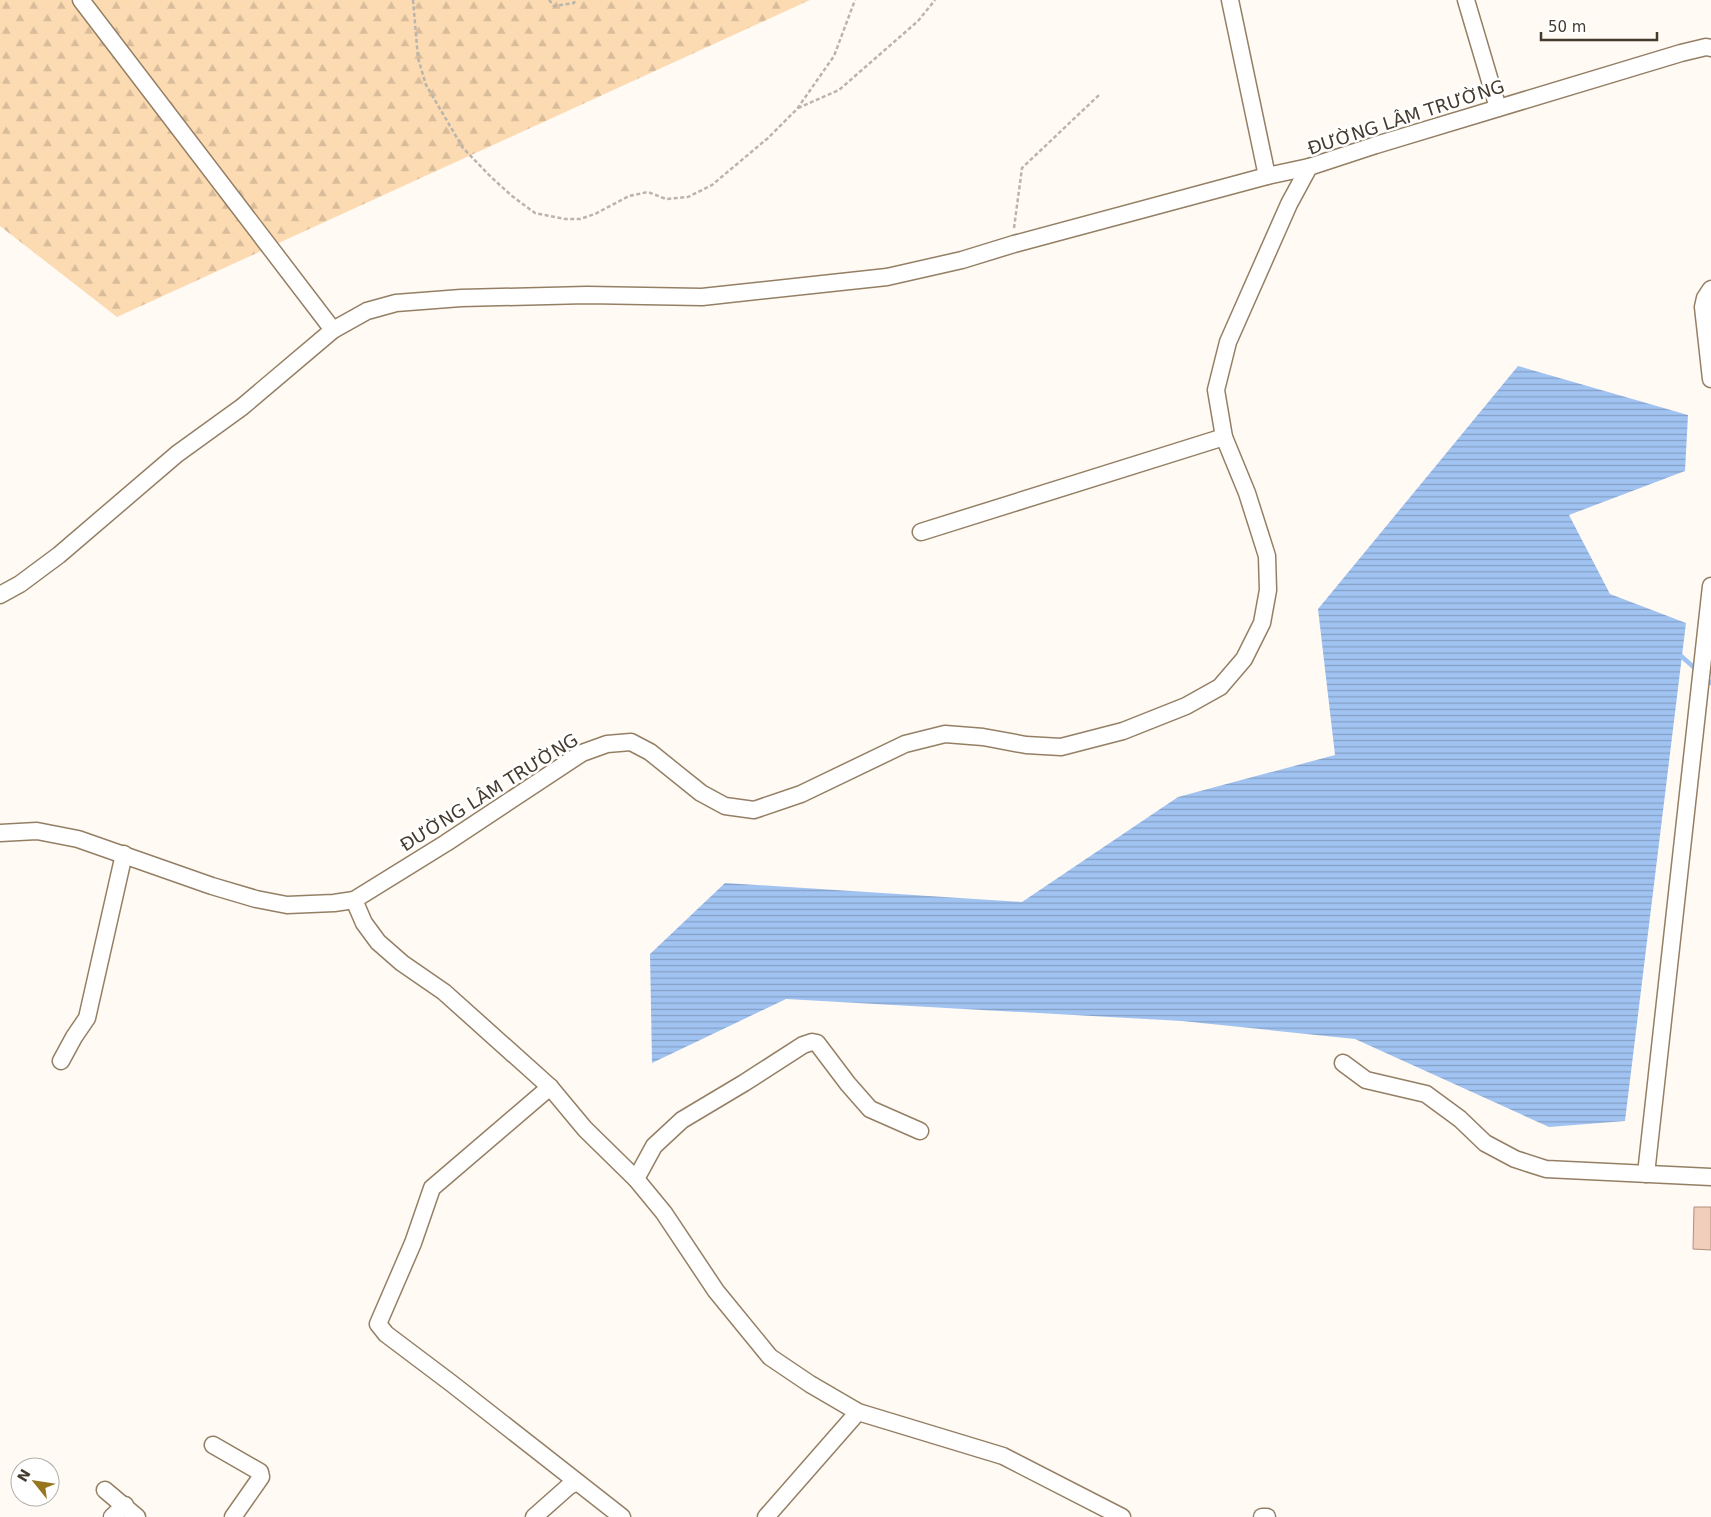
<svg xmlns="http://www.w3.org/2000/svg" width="1711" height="1517" font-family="'DejaVu Sans',sans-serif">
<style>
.forest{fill:url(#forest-firs)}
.water{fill:url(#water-rules)}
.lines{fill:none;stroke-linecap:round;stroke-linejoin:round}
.stream{stroke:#a1c3f2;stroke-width:4.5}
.building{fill:#f1cdbb;stroke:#b08f7e}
.minor-casing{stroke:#947f64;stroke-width:19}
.path{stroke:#bbb4ac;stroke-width:2.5;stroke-dasharray:4 2.5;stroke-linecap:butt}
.minor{stroke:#fff;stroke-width:16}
.labels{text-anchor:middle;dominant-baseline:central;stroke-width:5;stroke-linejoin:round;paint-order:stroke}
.street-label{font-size:18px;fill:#443a2e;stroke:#fff}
</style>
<defs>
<pattern id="forest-firs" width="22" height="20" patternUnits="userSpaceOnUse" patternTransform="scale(1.25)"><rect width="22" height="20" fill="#fcdbb3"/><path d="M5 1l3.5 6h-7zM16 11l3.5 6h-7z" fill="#d9bd9a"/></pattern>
<pattern id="water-rules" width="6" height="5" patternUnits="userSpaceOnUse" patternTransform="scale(1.25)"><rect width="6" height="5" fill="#a1c3f2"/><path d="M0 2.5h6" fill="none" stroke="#859fc4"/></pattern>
</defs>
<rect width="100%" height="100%" fill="#fffaf4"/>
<!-- forest -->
<polygon class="forest" points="0,0 810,0 117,317 0,226"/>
<!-- water -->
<polygon class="water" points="1518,366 1688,415 1685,471 1569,515 1610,594 1686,623 1625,1121 1549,1127 1355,1039 1182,1021 786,999 652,1063 650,954 725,883 1022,902 1178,797 1335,755 1318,609"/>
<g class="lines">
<!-- stream -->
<g class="stream">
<polyline points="1681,656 1697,670"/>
<polyline points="1704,677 1711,683"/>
</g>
</g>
<!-- building -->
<polygon class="building" points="1694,1207 1711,1207 1711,1250 1693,1249"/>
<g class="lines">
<defs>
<g id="minor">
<polyline points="81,0 333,330"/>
<polyline points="1230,0 1267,176"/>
<polyline points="1466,0 1498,108"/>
<polyline points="1711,289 1705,298 1703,307 1711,379"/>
<polyline points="921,532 1224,437"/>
<polyline points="0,595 20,584 59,555 177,454 242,407 333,330 367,311 396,303 461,298 587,295 702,297 887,277 962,260 1014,244 1267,176 1309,167"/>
<polyline points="0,833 37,831 78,839 212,886 256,899 287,905 334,903 354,900 446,843 582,753 607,744 631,742 650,752 701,793 725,806 754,810 801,794 905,744 945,734 983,737 1026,745 1061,747 1123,731 1186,706 1220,687 1244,659 1262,623 1268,590 1267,556 1247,493 1224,437 1216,390 1228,342 1289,204 1309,167 1376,145 1681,53 1706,47 1711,48"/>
<polyline points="354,900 364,923 378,942 402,963 444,992 550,1087 585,1129 636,1179 664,1213 716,1291 770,1357 810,1384 858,1412 1003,1456 1122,1517"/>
<polyline points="61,1061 74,1037 87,1018 124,854"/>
<polyline points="1343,1063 1366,1080 1426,1094 1460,1119 1485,1143 1515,1159 1546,1169 1711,1177"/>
<polyline points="550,1087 432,1188 413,1243 378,1324 386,1334 451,1383 622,1517"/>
<polyline points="1646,1174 1711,586"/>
<polyline points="636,1179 654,1146 682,1120 744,1083 803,1045 812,1042 817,1043 848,1084 870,1109 920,1131"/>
<polyline points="213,1445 260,1472 261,1477 233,1517"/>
<polyline points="105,1490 137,1517"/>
<polyline points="112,1517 125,1505"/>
<polyline points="534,1517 569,1486 577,1482"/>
<polyline points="766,1517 858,1412"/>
<polyline points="1262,1517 1267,1517"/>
</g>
</defs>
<!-- minor casing -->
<use href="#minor" class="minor-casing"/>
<!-- path -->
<g class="path">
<polyline points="413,0 418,58 426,85 463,148 491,177 512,196 535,213 565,219 580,219 595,214 629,196 648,192 666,199 688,197 712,185 768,138 797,109 834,56 855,0"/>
<polyline points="549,0 554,6 574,3 575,0"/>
<polyline points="798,108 839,90 918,21 935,0"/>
<polyline points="1014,228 1022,168 1099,95"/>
</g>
<!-- minor -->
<use href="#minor" class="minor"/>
</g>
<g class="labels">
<!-- street labels -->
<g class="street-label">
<text transform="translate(1406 117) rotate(-18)">ĐƯỜNG LÂM TRƯỜNG</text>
<text transform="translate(489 792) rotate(-32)">ĐƯỜNG LÂM TRƯỜNG</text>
</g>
</g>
<!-- north arrow -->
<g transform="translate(35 1482) rotate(300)"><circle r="24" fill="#ffffff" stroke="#b4b0ab"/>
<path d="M0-4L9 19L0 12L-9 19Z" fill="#967720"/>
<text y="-8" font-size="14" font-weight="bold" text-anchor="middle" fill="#443a2e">N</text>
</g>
<!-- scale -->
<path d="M1541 32v8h116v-8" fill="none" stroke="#443a2e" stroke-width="2.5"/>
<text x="1548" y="32" font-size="15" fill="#443a2e" stroke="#ffffff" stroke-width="4" paint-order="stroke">50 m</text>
</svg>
